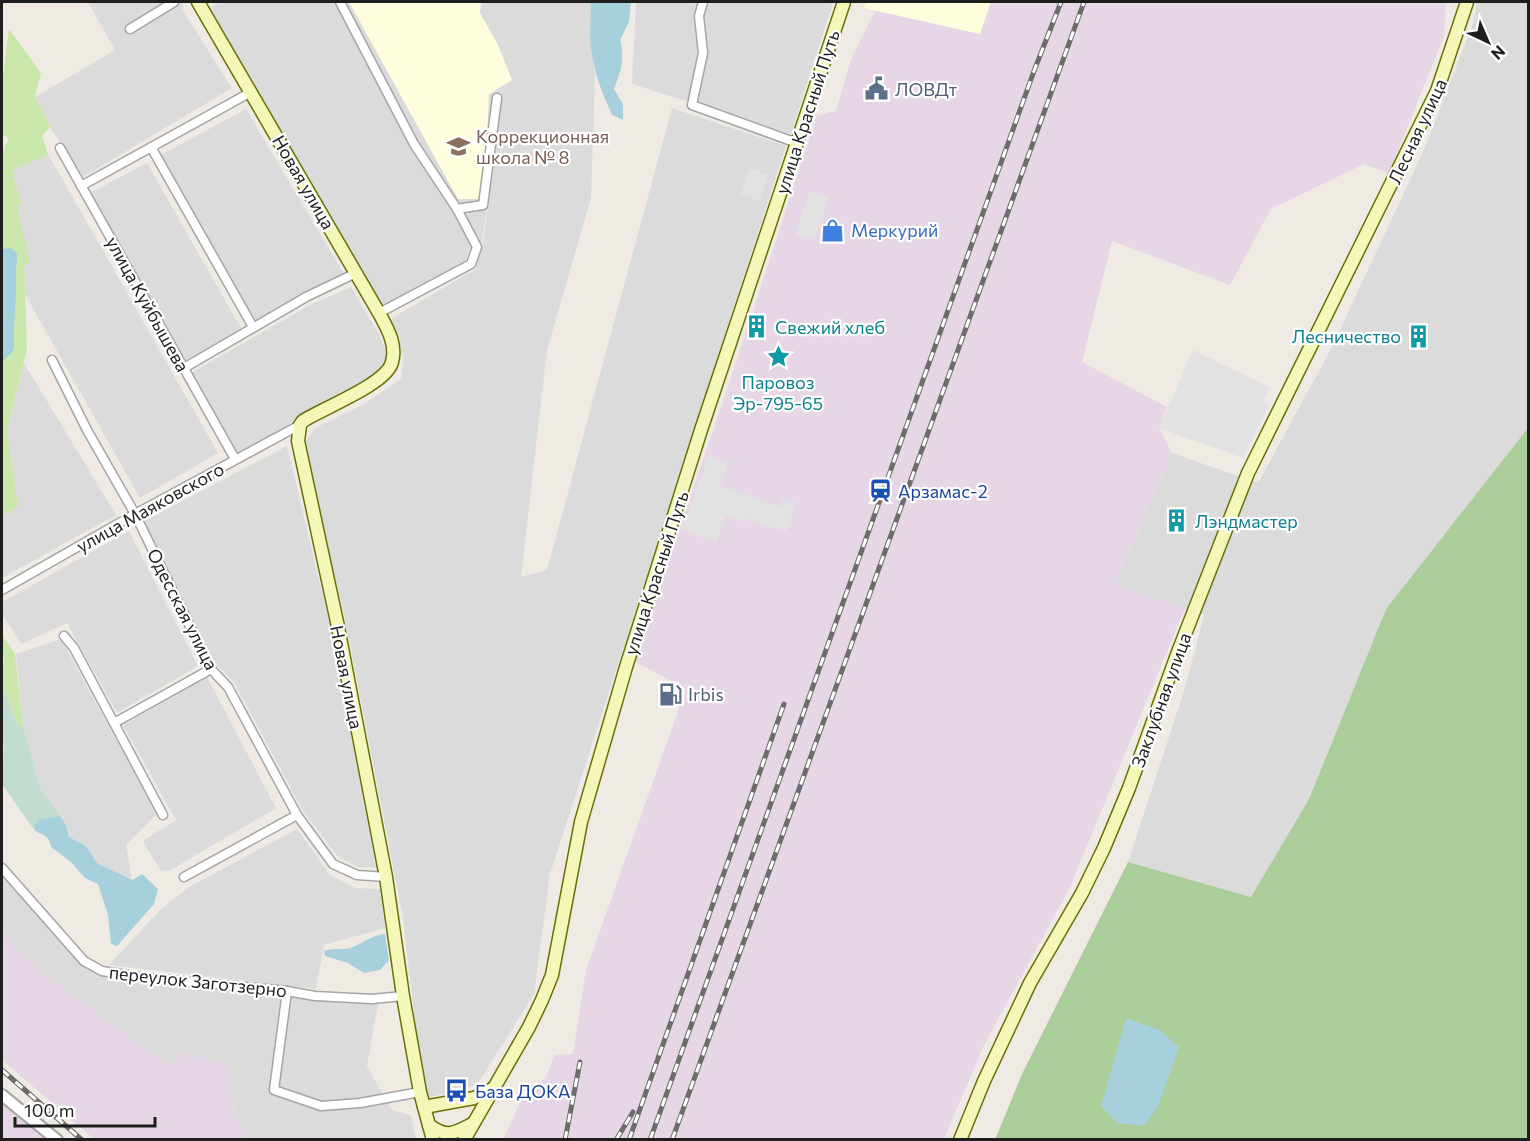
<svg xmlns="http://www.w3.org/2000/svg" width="1530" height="1141" font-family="Commissioner,sans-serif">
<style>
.residential{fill:#dcdbdb;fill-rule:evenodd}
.industrial{fill:#e7d6e5}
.education{fill:#fefdde}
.grass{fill:#cae7ab}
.forest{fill:#aacd9a}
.wetland{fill:#c2dccf}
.parking{fill:#e2e2e2}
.water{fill:#a6d0db}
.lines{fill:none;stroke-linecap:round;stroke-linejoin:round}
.minor-casing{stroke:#a5a5a5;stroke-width:11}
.tertiary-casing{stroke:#a5a5a5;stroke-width:14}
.secondary-casing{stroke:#687108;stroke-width:15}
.minor{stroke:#fff;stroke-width:8}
.tertiary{stroke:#fff;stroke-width:10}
.secondary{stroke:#f5f7b9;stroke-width:12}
.rail-casing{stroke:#6c6c6c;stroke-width:5}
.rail{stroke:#fff;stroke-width:3;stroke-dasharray:9;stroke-linecap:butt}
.labels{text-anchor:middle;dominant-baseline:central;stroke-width:4.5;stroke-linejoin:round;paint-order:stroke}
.service-label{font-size:18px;fill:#4e5e75;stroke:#fff;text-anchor:start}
.street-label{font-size:18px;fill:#1e1e1e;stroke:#fff}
.education-label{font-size:18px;fill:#785e54;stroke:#fff;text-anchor:start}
.shop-label{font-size:18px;fill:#366cbe;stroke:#fff;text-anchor:start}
.culture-label{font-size:18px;fill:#0d838f;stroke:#fff;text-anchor:start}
.transit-label{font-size:18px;fill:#164399;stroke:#fff;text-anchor:start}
</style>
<rect width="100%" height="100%" fill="#efebe4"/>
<!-- residential -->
<g class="residential">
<polygon points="88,2 182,2 183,11 232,88 83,177 50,127 35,97 115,50"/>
<path d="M220 2H331L336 11 332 2H590L591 12V47L595 76 591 198 547 350 521 577 547 570 672 108 786 146 550 874 534 994 477 1085 424 1099 403 917 344 614 302 446 315 428 362 405 401 379 403 356 389 320 477 268 469 248 466 261 385 309 206 10ZM495 156 483 243 479 259Z"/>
<polygon points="636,2 833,2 791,134 632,84"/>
<polygon points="1477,2 1528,2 1528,428 1386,609 1309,799 1251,897 1128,862 1184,691 1204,615 1115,584 1172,453 1258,483 1330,351 1423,152 1473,24"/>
<polygon points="246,109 344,274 302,293 254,322 161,155"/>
<polygon points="48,154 218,453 140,498 25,294 24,266 29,262 17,208 12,171"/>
<polygon points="147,163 241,328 186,361 90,193"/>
<polygon points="351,287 380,336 385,350 386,366 380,374 301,416 292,425 237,455 191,373 310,305"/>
<polygon points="24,363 116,515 2,578 2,516 18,506 7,431"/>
<polygon points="287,446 331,630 376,868 359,867 338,857 303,811 234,682 217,666 141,523"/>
<polygon points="129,531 198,666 117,713 67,623 22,644 3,616 2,602"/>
<polygon points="61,639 157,814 126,845 132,880 97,863 86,846 69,837 66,825 40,788 23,726 16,654"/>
<polygon points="207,677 276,808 169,871 160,870 143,841 176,820 123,725"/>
<polygon points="297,829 330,875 355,888 380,889 385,928 324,945 316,989 109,965 162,908 191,886"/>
<polygon points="2,872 84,963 138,979 378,1004 367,1066 392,1110 411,1115 416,1139 246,1139 247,1134 234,1112 228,1066 172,1067 52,981 2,934"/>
</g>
<!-- industrial -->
<g class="industrial">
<polygon points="866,2 1446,2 1444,36 1389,173 1364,164 1271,209 1230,285 1112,241 1082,362 1167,407 1159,428 1172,453 1115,584 1185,608 1070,887 984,1045 944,1139 503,1140 522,1098 546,1077 554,1055 573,1054 586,970 686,689 634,661 730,381 817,115 836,111 851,59 875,11 864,8"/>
<polygon points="2,934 52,981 172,1067 183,1052 228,1066 234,1112 247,1134 246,1139 94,1139 2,1060"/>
<polygon points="2,1104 47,1139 2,1139"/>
</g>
<!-- education -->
<g class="education">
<polygon points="349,2 481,2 480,13 498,45 512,80 489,94 484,199 458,199"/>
<polygon points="866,2 991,2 980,34 864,8"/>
</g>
<!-- grass -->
<g class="grass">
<polygon points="9,29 41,73 35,97 50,127 42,136 48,154 12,171 21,202 17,208 30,262 24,266 27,349 7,431 18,506 2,516 2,153 9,138 2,135 2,85"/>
<polygon points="2,634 15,654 23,726 18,726 2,686 2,667 4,665 4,655 2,653"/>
</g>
<!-- forest -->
<polygon class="forest" points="1528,428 1528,1139 995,1140 1022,1074 1128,862 1251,897 1309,799 1386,609"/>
<!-- wetland -->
<polygon class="wetland" points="2,686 18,726 23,726 40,788 60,816 40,819 34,825 35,831 2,784 4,746 2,740"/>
<!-- parking -->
<g class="parking">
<polygon points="749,168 769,175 760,201 740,194"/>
<polygon points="810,191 829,198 814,240 795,234"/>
<polygon points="1193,350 1270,387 1264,401 1269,405 1243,458 1159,428"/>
<polygon points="709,456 728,463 720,486 780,507 783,499 796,504 786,532 747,518 745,522 726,516 716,542 682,529"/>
</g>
<!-- water -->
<g class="water">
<path d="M590 2H631L629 22 620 40C625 60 621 70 614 89L623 104V120L612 115C602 92 594 74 591 48 589 33 592 17 590 2Z"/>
<path d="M11 248 17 253C18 261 15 268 16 277 17 300 13 323 14 346L13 351 2 362V249Z"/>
<path d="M60 816 66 825 69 837 86 846 97 863 132 880 142 874 158 889 154 904 117 946 111 944 108 915 98 884 85 878 71 862 51 847C50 837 44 835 35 831L34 825 40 819Z"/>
<path d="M385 934 389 960 380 970 364 973 348 963 325 956 324 951C334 947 345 951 353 947 365 942 372 935 385 934Z"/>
<polygon points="1126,1018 1159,1030 1179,1047 1158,1107 1144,1126 1117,1123 1101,1106"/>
</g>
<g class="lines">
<defs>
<g id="minor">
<polyline points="340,2 414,144 457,209 477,247 471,264 379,313"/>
<polyline points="703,2 699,16 703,53 692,105 797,143"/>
<polyline points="130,29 174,2"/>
<polyline points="151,147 253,327"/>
<polyline points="60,148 235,459"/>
<polyline points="81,186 251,92"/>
<polyline points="457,209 483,205 497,98"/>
<polyline points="52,360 87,430 135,514 211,669 228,687 297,815 333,864 357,875 386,877"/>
<polyline points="184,368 306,297 356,273"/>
<polyline points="2,590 135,514 300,425"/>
<polyline points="64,636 74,648 163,815"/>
<polyline points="114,723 211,669"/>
<polyline points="2,868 84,961 102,971 139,977 287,991 315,996 372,999 403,996"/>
<polyline points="184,877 297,815"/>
<polyline points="287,991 274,1090 321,1106 360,1103 420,1092"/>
</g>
<polyline id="tertiary" points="2,1095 57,1140"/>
<g id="secondary">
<path d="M198 2 379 313C387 328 397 344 392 362 387 384 323 408 303 421L300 425 298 441 337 622 386 877 403 996 420 1092 433 1140"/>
<polyline points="424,1107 474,1098 492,1089"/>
<path d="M429 1125C447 1138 453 1134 472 1124"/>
<polyline points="464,1140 529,1027 542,1000 552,975 581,822 626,667 701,430 844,2"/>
<polyline points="960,1140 984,1081 1030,983 1082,893 1104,848 1129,788 1178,652 1248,473 1437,91 1467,2"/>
</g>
</defs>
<!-- minor casing -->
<use href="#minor" class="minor-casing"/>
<!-- tertiary casing -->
<use href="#tertiary" class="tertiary-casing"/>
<!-- secondary casing -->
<use href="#secondary" class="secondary-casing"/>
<!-- minor -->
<use href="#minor" class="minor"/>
<!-- tertiary -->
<use href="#tertiary" class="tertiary"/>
<!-- secondary -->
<use href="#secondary" class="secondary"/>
<defs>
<g id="rail">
<polyline points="2,1070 82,1140"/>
<polyline points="565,1140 580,1062"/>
<polyline points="616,1140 633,1112"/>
<polyline points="629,1140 784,704"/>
<polyline points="650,1140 1034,71 1061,2"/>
<polyline points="672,1140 1084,2"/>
</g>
</defs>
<!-- rail casing -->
<use href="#rail" class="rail-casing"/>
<!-- rail -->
<use href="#rail" class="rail"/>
</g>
<!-- icons -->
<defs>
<symbol id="civic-bare" viewBox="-9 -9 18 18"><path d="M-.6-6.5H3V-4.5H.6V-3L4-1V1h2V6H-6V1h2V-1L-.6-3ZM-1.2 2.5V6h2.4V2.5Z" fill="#5c6f8a" stroke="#fff" stroke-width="2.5" paint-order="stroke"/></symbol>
<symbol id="school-bare" viewBox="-9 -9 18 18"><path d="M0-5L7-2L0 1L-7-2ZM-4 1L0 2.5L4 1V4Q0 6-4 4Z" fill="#8d6e63" stroke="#fff" stroke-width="2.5" paint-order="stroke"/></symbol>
<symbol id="shop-bare" viewBox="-9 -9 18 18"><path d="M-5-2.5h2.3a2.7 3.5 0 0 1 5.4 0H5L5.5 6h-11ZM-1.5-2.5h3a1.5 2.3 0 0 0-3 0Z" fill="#3f7fe0" stroke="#fff" stroke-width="2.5" paint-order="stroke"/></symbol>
<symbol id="building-bare" viewBox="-9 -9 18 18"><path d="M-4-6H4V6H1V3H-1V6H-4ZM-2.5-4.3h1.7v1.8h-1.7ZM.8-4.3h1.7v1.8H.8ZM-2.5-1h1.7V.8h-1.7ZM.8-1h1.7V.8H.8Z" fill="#0f9aa8" stroke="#fff" stroke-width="2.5" paint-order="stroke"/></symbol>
<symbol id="sight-bare" viewBox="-9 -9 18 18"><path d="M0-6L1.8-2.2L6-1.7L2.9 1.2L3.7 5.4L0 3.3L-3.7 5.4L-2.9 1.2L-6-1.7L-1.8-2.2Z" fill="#0f9aa8" stroke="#fff" stroke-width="2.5" paint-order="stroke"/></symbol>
<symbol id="station-bare" viewBox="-9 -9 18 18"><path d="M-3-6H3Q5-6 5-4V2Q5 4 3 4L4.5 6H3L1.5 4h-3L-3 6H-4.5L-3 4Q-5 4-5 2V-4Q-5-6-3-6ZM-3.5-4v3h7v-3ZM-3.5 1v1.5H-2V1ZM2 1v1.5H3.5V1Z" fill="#1a4fb4" stroke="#fff" stroke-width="2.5" paint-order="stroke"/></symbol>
<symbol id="fuel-bare" viewBox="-9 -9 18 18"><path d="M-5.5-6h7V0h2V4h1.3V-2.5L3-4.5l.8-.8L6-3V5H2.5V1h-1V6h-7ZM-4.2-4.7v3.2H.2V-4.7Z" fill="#5c6f8a" stroke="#fff" stroke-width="2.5" paint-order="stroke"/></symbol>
<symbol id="bus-bare" viewBox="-9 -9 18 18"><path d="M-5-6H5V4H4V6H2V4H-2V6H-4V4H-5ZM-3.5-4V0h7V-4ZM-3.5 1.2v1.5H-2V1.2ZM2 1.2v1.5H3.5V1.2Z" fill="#1a4fb4" stroke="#fff" stroke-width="2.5" paint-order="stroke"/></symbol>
</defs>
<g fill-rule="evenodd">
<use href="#civic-bare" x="860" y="72" width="33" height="33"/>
<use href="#school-bare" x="442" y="130" width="33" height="33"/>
<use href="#shop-bare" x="816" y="214" width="33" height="33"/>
<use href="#building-bare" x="740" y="310" width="33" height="33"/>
<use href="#building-bare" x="1402" y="320" width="33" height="33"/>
<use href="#sight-bare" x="762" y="340" width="33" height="33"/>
<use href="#station-bare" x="864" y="474" width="33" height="33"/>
<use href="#building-bare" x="1160" y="504" width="33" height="33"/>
<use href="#fuel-bare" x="654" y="678" width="33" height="33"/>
<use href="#bus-bare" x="440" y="1074" width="33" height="33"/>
</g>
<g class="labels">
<!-- service labels -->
<g class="service-label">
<text x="895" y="89">ЛОВДт</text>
<text x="688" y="694">Irbis</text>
</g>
<!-- street labels -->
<g class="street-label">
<text transform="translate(807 112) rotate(-72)">улица Красный Путь</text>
<text transform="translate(1417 131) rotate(-65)">Лесная улица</text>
<text transform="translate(304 182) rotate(60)">Новая улица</text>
<text transform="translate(148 304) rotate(61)">улица Куйбышева</text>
<text transform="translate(150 507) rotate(-29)">улица Маяковского</text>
<text transform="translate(656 573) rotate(-72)">улица Красный Путь</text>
<text transform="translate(183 609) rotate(63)">Одесская улица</text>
<text transform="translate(347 677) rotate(79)">Новая улица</text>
<text transform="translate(1161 700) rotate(-70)">Заклубная улица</text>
<text transform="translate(198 981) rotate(6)">переулок Заготзерно</text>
</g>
<!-- education labels -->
<g class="education-label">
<text x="476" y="136">Коррекционная<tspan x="476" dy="21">школа № 8</tspan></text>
</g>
<!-- shop labels -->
<g class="shop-label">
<text x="851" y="230">Меркурий</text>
</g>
<!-- culture labels -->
<g class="culture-label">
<text x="775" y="327">Свежий хлеб</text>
<text x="1401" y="336" text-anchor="end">Лесничество</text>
<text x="778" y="382" text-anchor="middle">Паровоз<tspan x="778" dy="21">Эр-795-65</tspan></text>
<text x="1195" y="521">Лэндмастер</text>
</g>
<!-- transit labels -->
<g class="transit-label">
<text x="898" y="491">Арзамас-2</text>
<text x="475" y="1091">База ДОКА</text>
</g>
</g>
<!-- border -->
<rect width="1530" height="1141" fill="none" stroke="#1e1e1e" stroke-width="6"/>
<!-- north arrow -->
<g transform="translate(1488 42) rotate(136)" stroke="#ffffff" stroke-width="4.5" paint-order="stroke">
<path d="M0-4.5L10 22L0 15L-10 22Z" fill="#1e1e1e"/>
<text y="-9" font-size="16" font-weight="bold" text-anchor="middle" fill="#1e1e1e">N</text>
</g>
<!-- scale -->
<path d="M15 1117v9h140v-9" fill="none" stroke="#1e1e1e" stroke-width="3"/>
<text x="24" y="1117" font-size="18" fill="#1e1e1e" stroke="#ffffff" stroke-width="4.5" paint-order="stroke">100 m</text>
</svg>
